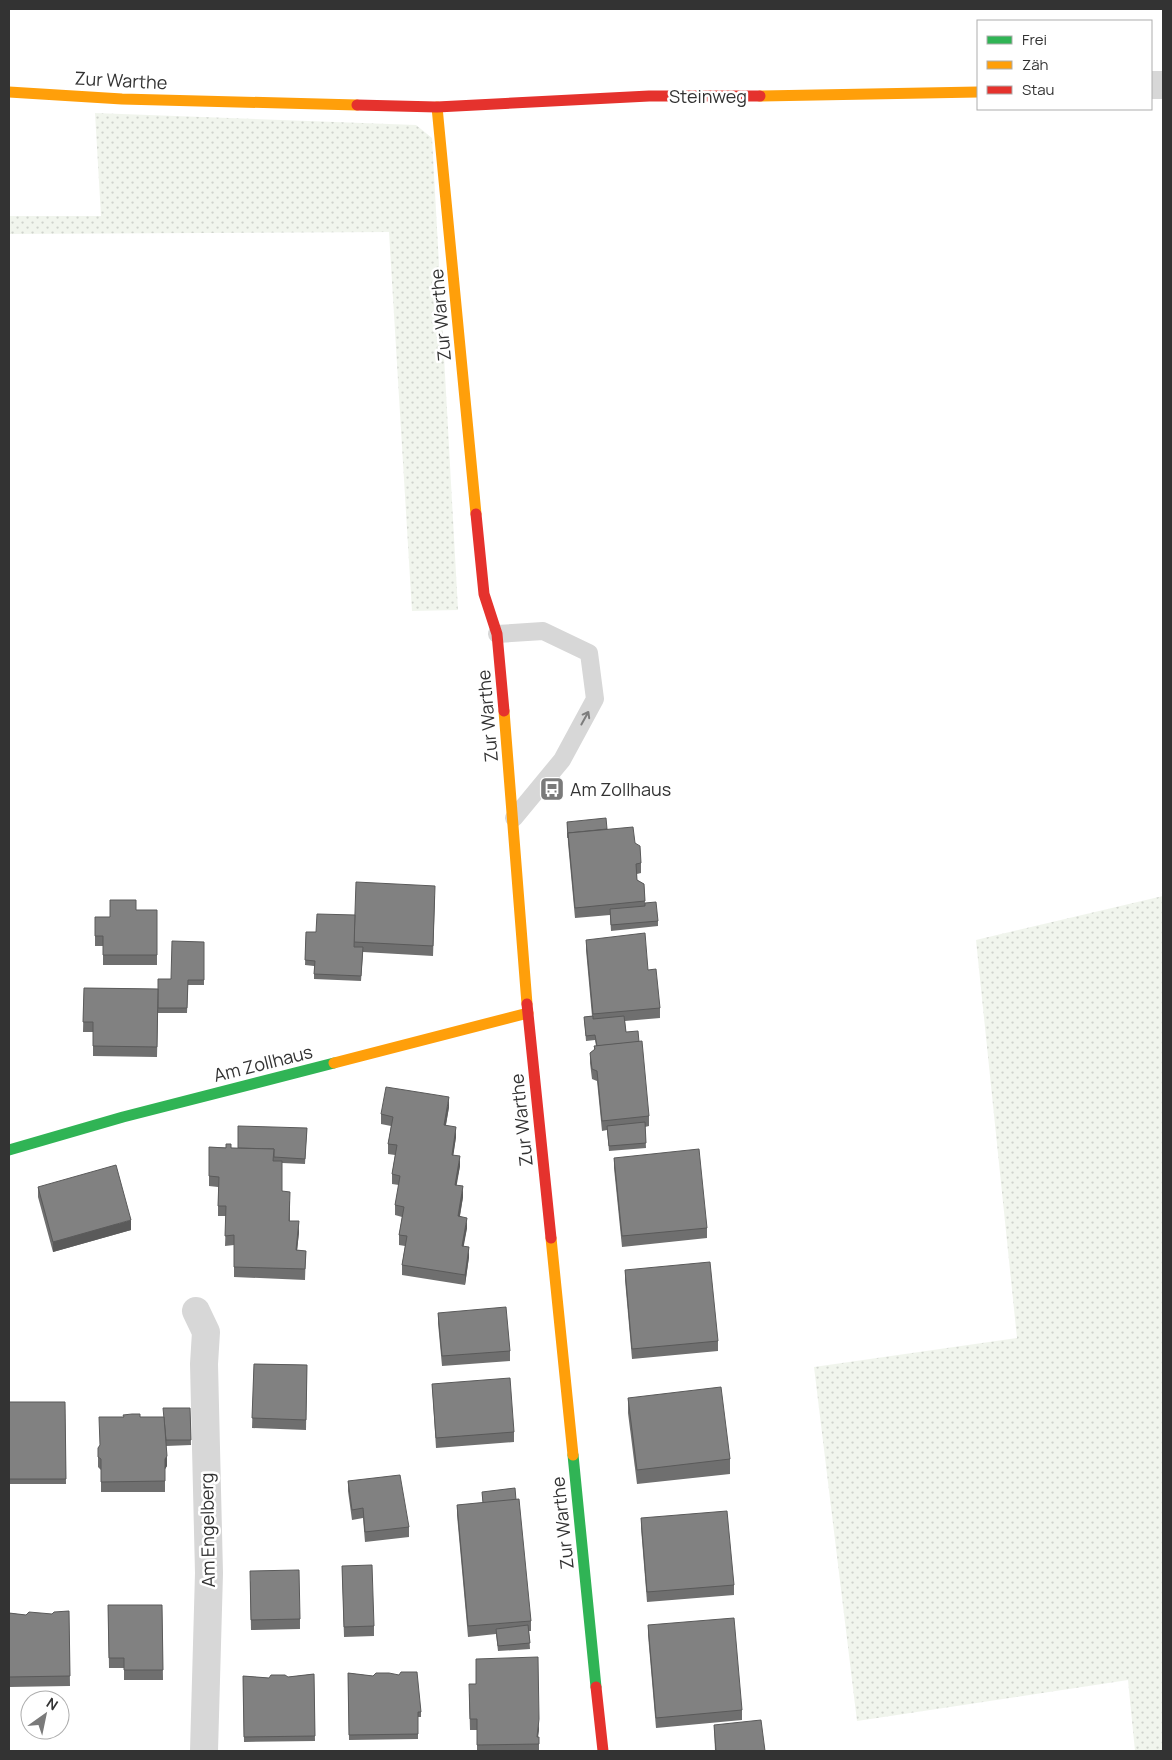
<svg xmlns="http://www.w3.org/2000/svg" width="1172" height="1760" font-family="Manrope,sans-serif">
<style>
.grass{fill:url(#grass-dots)}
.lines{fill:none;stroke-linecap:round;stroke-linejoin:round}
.lane{stroke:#d7d7d7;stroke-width:18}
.street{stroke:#d7d7d7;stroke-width:28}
.fast{stroke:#30b455;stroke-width:11}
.slow{stroke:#ff9f0a;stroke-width:11}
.jam{stroke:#e5322d;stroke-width:11}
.wall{fill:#6f6f6f}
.shaded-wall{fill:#5a5a5a}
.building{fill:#818181;stroke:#5a5a5a}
.oneway{stroke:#7d7d7d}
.labels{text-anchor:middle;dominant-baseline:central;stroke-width:5;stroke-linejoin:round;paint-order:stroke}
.street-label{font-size:18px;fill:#333;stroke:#fff}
.poi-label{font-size:18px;fill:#333;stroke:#fff;text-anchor:start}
</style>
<defs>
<pattern id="grass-dots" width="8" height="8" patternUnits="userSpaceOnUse" patternTransform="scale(1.25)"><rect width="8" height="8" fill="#f1f5ed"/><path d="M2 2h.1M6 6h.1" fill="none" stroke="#cfd2cc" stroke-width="1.8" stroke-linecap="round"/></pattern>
</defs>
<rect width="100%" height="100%" fill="#fff"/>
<!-- grass -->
<g class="grass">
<polygon points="95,113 416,125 432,138 458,610 412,611 389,232 9,234 9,216 101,216"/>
<polygon points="1163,896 1163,1751 1135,1751 1128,1680 857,1721 814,1367 1017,1338 976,940"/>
</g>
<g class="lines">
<!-- lane -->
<polyline class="lane" points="497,634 543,631 589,653 595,699 562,760 514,818"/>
<!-- street -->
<g class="street">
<polyline points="1151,85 1163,85"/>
<polyline points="196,1311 206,1332 204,1364 209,1573 204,1751"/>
</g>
<!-- fast -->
<g class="fast">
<polyline points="9,1150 123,1117 334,1063"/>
<polyline points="573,1455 596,1687"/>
</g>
<!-- slow -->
<g class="slow">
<polyline points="9,92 122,99 357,105"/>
<polyline points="760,96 978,92"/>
<polyline points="437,107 476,514"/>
<polyline points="504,711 527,1004"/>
<polyline points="334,1063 528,1013"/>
<polyline points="551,1238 573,1455"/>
</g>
<!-- jam -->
<g class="jam">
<polyline points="357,105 437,107 649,96 760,96"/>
<polyline points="476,514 484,594 497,634 504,711"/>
<polyline points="527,1004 551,1238"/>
<polyline points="596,1687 603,1751"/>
</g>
</g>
<!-- wall -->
<g class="wall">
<polygon points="567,822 607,829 635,843 641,863 641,873 637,874 637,880 644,884 645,903 658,921 658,926 611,931 610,915 575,918 568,843"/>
<polygon points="435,896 433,956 363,952 361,981 314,979 314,966 305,965 306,932 316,932 355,915"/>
<polygon points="136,910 157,910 157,965 103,965 103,946 95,946 95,917 110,917"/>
<polygon points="586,940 648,970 660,1008 660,1018 625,1021 626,1032 649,1116 649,1126 645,1127 646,1148 609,1151 607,1130 602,1131 597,1081 592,1079 590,1063 590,1053 594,1050 594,1046 596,1046 595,1040 586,1041 584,1017 592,1016 586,950"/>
<polygon points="204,942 204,985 188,985 187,1013 158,1013 158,1012 157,1057 93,1056 93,1032 83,1032 84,988 158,989 171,979"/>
<polygon points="449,1107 446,1125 456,1137 453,1155 460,1166 456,1185 463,1197 460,1216 467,1228 463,1246 469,1257 465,1285 402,1275 402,1265 405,1246 399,1245 399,1235 402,1217 395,1215 395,1205 399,1185 392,1184 392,1174 395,1155 388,1154 388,1144 391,1126 381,1124 381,1114"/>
<polygon points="307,1128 305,1164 282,1163 282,1191 290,1202 290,1221 299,1232 297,1250 306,1251 305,1280 234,1277 234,1245 225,1246 226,1216 218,1216 218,1187 209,1186 209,1147 238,1148"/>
<polygon points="614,1158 707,1228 707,1238 622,1247 614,1168"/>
<polygon points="38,1187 131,1230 53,1252 38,1197"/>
<polygon points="625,1270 718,1341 718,1351 632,1359 625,1280"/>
<polygon points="438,1313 510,1351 510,1361 442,1366 438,1323"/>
<polygon points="254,1364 307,1365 306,1430 252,1428"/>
<polygon points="432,1384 514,1432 514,1442 436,1448"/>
<polygon points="628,1398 730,1459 730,1474 637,1484 628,1413"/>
<polygon points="9,1402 65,1402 66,1484 9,1484"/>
<polygon points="190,1408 191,1445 166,1446 167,1466 165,1469 165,1492 101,1492 101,1470 98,1467 98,1448 140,1417 164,1417"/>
<polygon points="348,1481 409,1527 409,1537 365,1542 363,1518 352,1520 348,1491"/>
<polygon points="482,1492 531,1621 531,1631 529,1631 530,1649 498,1651 496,1634 468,1637 457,1515 457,1505 483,1503"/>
<polygon points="641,1518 734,1585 734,1595 647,1602 641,1528"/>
<polygon points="342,1566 374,1626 374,1636 344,1637"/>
<polygon points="250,1581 300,1619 300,1629 251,1630"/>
<polygon points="108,1605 162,1605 163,1680 124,1680 124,1668 109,1668"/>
<polygon points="69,1611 70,1686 9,1687 9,1613 26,1615 52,1614"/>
<polygon points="648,1625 742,1710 742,1720 656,1728 648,1635"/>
<polygon points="348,1673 373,1676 421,1712 421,1717 418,1717 418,1739 349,1740"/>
<polygon points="314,1674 315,1741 244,1742 243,1676 269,1678 288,1677"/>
<polygon points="469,1694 539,1729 538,1737 539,1737 539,1751 477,1751 477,1730 470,1730"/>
<polygon points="714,1725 765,1751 715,1751"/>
</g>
<!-- shaded-wall -->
<g class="shaded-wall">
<polygon points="449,1097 449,1107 444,1135 444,1125"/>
<polygon points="456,1127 456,1137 452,1165 452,1155"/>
<polygon points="460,1156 460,1166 455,1195 455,1185"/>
<polygon points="463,1186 463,1197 458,1226 458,1216"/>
<polygon points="467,1218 467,1228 462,1256 462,1246"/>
<polygon points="131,1220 131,1230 53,1252 53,1242"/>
<polygon points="299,1221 299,1232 296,1261 296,1250"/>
<polygon points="469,1247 469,1257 465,1285 465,1275"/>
<polygon points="167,1456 167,1466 165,1469 165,1459"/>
<polygon points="539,1719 539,1729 537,1744 537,1737"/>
</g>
<!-- building -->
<g class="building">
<polygon points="606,818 607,829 568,833 568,838 567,822"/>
<polygon points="633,827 635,843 640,846 641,863 636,864 637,880 644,884 645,901 575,908 568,833"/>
<polygon points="356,882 435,886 433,946 354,942"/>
<polygon points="110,900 136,900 136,910 157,910 157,955 103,955 103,936 95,936 95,917 110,917"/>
<polygon points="656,902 658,921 611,925 610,909 645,906 645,903"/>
<polygon points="317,914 355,915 354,947 363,947 361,976 314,974 315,961 305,960 306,932 316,932"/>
<polygon points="645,933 648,970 656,969 660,1008 593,1014 586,940"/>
<polygon points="172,941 204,942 204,980 188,980 187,1008 158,1008 158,979 171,979"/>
<polygon points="84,988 158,989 157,1047 93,1046 93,1022 83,1022"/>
<polygon points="593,1016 593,1019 624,1016 626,1032 638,1031 639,1042 597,1046 595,1035 586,1036 584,1017"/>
<polygon points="642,1041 649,1116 602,1121 597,1071 592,1069 590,1053 595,1049 594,1046"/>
<polygon points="386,1087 449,1097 444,1125 456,1127 452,1155 460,1156 455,1185 463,1186 458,1216 467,1218 462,1246 469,1247 465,1275 402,1265 407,1236 399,1235 404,1207 395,1205 400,1176 392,1174 397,1145 388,1144 393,1117 381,1114"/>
<polygon points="645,1122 646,1143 609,1146 607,1126"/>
<polygon points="238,1126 307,1128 305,1159 274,1157 274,1149 238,1148"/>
<polygon points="226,1144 231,1144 231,1148 274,1149 273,1161 282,1161 282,1191 290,1192 289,1221 299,1221 296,1250 306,1251 305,1269 234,1267 234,1235 225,1236 226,1206 218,1206 219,1177 209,1176 209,1147 226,1148"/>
<polygon points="699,1149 707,1228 622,1236 614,1158"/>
<polygon points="116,1165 131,1220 53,1242 38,1187"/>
<polygon points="710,1262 718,1341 632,1349 625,1270"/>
<polygon points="506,1307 510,1351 442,1356 438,1313"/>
<polygon points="254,1364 307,1365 306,1420 252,1418"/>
<polygon points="510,1378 514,1432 436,1438 432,1384"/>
<polygon points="721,1387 730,1459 637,1470 628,1398"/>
<polygon points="9,1402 65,1402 66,1479 9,1479"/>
<polygon points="163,1408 190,1408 191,1440 166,1440"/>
<polygon points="132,1414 140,1414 140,1417 164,1417 167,1456 165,1459 165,1481 101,1482 101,1459 98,1457 98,1448 100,1445 99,1417 124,1417 123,1415"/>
<polygon points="400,1475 409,1527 365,1532 363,1508 352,1510 348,1481"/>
<polygon points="515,1488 516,1500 483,1503 482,1492"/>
<polygon points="519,1499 531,1621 468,1626 457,1505"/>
<polygon points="727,1511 734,1585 647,1592 641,1518"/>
<polygon points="372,1565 374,1626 344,1627 342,1566"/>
<polygon points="299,1570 300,1619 251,1620 250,1571"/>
<polygon points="108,1605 162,1605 163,1670 124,1670 124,1658 109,1658"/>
<polygon points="69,1611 70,1676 9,1677 9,1613 26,1615 29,1612 52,1614 54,1612"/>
<polygon points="734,1618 742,1710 656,1718 648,1625"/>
<polygon points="528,1625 530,1643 498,1646 496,1629"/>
<polygon points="538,1657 539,1719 537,1737 539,1737 539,1744 477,1745 477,1719 470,1719 469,1684 476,1684 476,1659"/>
<polygon points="401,1672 417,1672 421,1712 418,1712 418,1734 349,1735 348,1673 373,1676 376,1673 389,1673 399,1675"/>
<polygon points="314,1674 315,1736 244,1737 243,1676 269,1678 271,1675 285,1675 288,1677"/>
<polygon points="761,1720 765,1751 716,1751 714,1725"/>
</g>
<!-- one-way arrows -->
<defs><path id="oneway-shaft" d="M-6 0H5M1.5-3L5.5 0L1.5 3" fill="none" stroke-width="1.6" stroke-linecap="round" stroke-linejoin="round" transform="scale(1.25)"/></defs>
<use class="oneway" href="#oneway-shaft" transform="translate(585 718) rotate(-61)"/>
<!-- icons -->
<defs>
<symbol id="bus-square" viewBox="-11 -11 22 22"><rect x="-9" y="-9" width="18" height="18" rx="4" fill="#7a7a7a" stroke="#fff"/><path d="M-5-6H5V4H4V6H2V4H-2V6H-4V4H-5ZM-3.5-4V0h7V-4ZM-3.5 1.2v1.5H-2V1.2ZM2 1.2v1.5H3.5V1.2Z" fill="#fff"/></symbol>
</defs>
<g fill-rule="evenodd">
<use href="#bus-square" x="538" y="775" width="28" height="28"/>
</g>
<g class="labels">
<!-- street labels -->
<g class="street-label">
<text transform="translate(121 80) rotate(3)">Zur Warthe</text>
<text x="708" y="96">Steinweg</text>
<text transform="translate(440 315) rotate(-95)">Zur Warthe</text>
<text transform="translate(487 716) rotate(-95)">Zur Warthe</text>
<text transform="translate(263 1063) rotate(-14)">Am Zollhaus</text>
<text transform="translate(521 1120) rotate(-96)">Zur Warthe</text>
<text transform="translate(562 1523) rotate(-96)">Zur Warthe</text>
<text transform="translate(207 1530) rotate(-91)">Am Engelberg</text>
</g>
<!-- poi labels -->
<g class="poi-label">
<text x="570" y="789">Am Zollhaus</text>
</g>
</g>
<!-- border -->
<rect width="1172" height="1760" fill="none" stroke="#333333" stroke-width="20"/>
<!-- legend -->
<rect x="977" y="20" width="175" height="90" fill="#ffffff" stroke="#adadad"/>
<rect x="987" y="36" width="25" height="8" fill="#30b455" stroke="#adadad"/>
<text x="1022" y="45" font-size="15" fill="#333333">Frei</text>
<rect x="987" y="61" width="25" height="8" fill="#ff9f0a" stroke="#adadad"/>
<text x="1022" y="70" font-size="15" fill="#333333">Zäh</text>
<rect x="987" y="86" width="25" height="8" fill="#e5322d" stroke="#adadad"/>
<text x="1022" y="95" font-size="15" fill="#333333">Stau</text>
<!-- north arrow -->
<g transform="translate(45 1715) rotate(33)"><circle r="24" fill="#ffffff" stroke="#adadad"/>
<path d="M0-4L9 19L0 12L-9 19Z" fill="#7a7a7a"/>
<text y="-8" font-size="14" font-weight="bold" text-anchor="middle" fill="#333333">N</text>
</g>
</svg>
